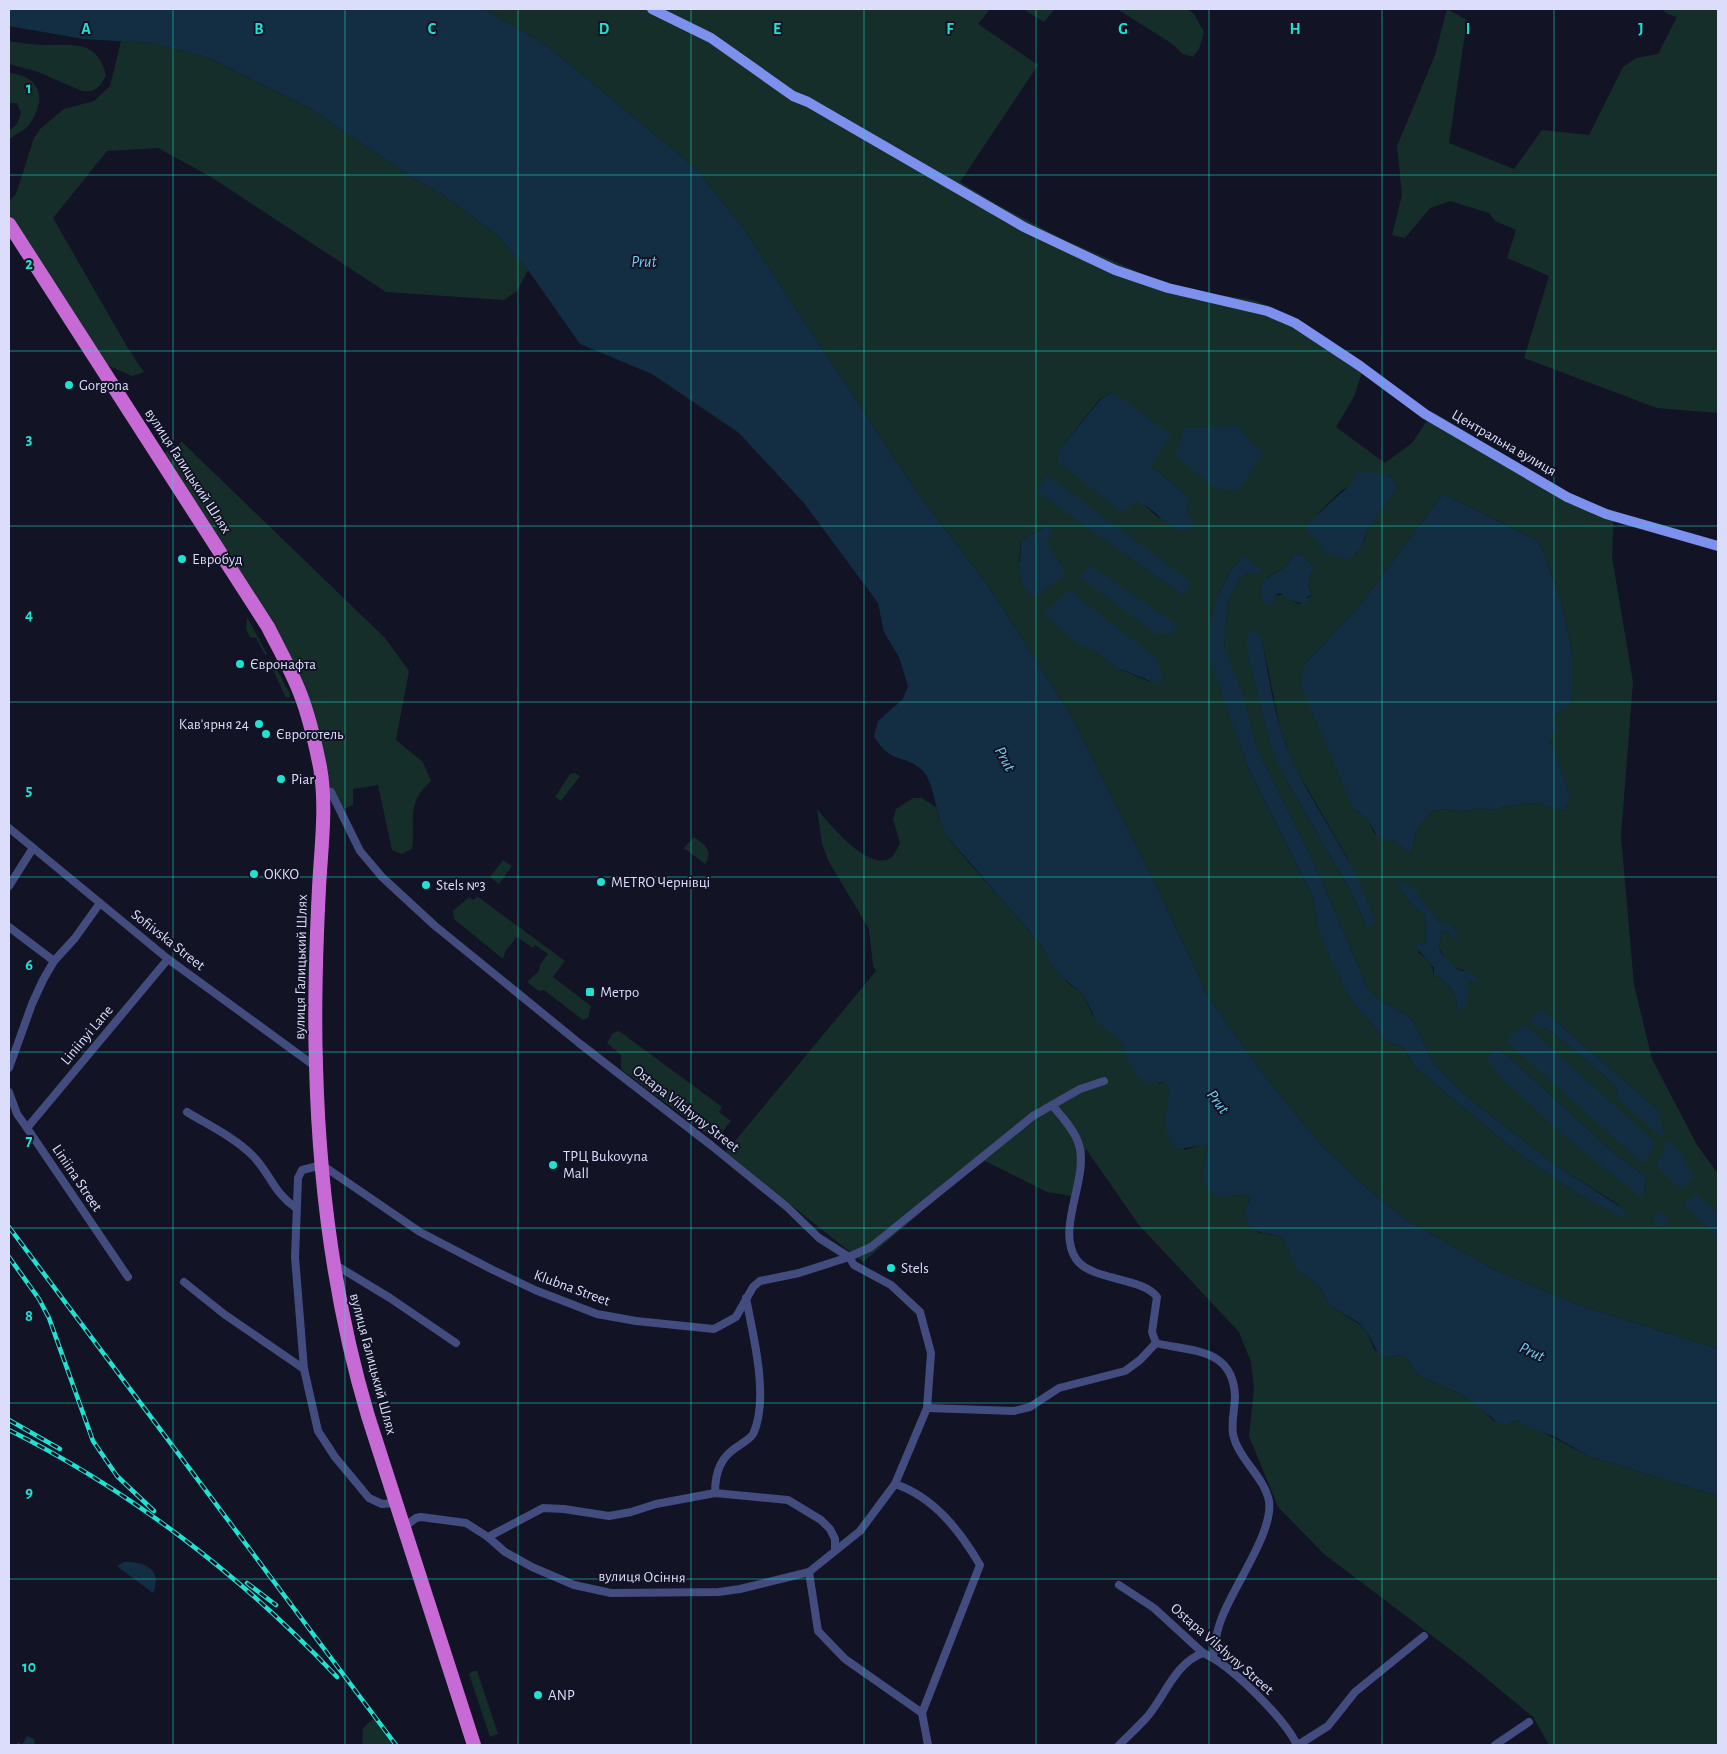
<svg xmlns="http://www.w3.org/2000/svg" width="1727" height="1754" font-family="'Alegreya Sans',sans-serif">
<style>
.green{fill:#162e29;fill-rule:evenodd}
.water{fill:#132e42}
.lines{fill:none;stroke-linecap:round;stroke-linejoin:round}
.minor{stroke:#434c7e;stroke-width:8}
.secondary{stroke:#7e90ee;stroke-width:10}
.trunk{stroke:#c86ad6;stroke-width:14}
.rail-casing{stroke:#20e2d1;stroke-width:4.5}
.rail{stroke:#121325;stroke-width:2.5;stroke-dasharray:8;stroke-linecap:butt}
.grid{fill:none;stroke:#20e2d1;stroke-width:1;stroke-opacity:0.55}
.poi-dot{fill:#20e2d1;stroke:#121325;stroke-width:2}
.labels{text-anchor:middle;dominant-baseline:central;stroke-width:4;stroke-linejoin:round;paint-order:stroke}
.poi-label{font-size:15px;fill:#dbddfa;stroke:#121325;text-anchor:start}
.street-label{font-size:15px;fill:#dbddfa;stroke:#121325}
.water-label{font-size:16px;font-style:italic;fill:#76cced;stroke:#121325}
.grid-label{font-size:16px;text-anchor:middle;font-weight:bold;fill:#20e2d1;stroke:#121325;stroke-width:4;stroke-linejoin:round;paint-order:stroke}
</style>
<rect width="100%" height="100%" fill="#121325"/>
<!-- green -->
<g class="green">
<path d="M484 9H990L978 24 1038 65 960 182 996 204 1065 240 1175 288 1253 300 1293 316 1365 363 1354 397 1336 427 1385 463 1412 443 1433 412 1578 498 1614 511 1612 557 1633 682 1621 836 1634 985 1652 1059 1697 1145 1718 1174V1213L1697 1195 1685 1206 1718 1236V1349L1579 1305 1497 1271 1406 1220 1371 1192 1320 1144 1260 1070 1209 998 1159 892 1068 710 986 583 916 491 743 228 699 172 681 156 546 45ZM1113 392 1151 466 1191 499 1186 515 1159 518 1142 503 1135 502 1059 450 1100 399ZM1239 427 1243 435 1262 453 1185 428ZM1375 473 1391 476 1397 488 1366 532 1365 540 1356 554C1317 558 1319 550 1317 514L1342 490ZM1047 476V475L1184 596 1037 491ZM1443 494 1539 541 1561 601 1572 652 1559 711 1553 720 1548 742 1553 746 1570 797 1565 811 1537 803 1513 805 1491 810 1479 808 1463 812 1443 809 1430 812 1416 832 1411 854 1391 839 1374 833C1369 822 1366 814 1354 810L1306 663 1361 604ZM1041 529 1053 556 1061 564 1019 562 1021 541ZM1302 554 1314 568 1310 576 1308 588 1313 594 1300 604 1290 600 1284 595H1275L1267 578 1288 564 1294 555ZM1241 558 1260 573H1248L1240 577 1228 602 1224 647 1257 749 1316 867 1368 989 1380 1001 1407 1015 1413 1021 1433 1062 1447 1078 1476 1104 1554 1164 1619 1205 1623 1217 1573 1191 1518 1153 1417 1069 1403 1047 1386 1041 1349 997 1317 923 1313 897 1248 768 1236 733 1217 597 1231 570ZM1261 636 1280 728 1293 764 1347 857 1367 927 1351 892 1284 776ZM1095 651 1153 683 1117 668ZM1396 882 1415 889C1421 903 1433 910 1438 923L1452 925 1459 941 1442 929 1439 947C1444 958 1452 969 1464 970 1464 984 1470 1004 1457 1013 1459 995 1449 983 1434 975 1433 964 1426 959 1418 952L1426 945 1425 916 1414 907ZM1542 1009 1658 1110 1618 1091 1607 1078 1553 1033 1544 1028ZM1499 1048 1614 1153 1646 1177 1644 1192 1486 1057Z"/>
<polygon points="1023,9 1055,9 1044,22"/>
<polygon points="1117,9 1187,9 1194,14 1204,32 1199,49 1193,57 1183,54 1171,43"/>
<polygon points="1447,9 1467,20 1449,143 1514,169 1542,130 1589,135 1623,67 1636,58 1658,54 1677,17 1668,14 1661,9 1718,9 1718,413 1657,408 1524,358 1549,276 1507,258 1516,230 1495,221 1489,213 1450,201 1430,208 1405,238 1392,235 1402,195 1397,146 1435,55"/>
<path d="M9 41C21 43 35 45 48 45 76 45 97 41 106 75 101 86 96 93 82 91L38 72 9 64Z"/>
<polygon points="121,41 151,43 207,57 306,106 413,178 442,194 496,234 528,270 517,291 504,300 386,292 211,177 158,148 107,151 53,218 129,350 144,372 132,376 107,365 9,219 9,201 16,194 34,138 41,128 64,109 94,101 110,86"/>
<path d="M9 73C42 76 47 100 29 125 23 132 17 132 11 138H9V131L17 124 21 113 17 103H9Z"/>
<path d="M182 442 385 638 409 671 396 740 423 762 431 781C405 805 416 819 412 849L402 854 392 850 378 785 353 789V805L341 810 321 768 303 690 164 453Z"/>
<polygon points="247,617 267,654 265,655 256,638 250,637 246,629"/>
<polygon points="276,668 290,694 290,697 287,698 285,696 274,672 273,669"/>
<polygon points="575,773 580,776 561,801 555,797 570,774"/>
<path d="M913 798H922L937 808 939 818 951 842 1043 947 1050 963 1068 983 1083 994 1092 1014 1120 1041 1124 1048 1127 1060 1159 1084 1165 1082 1169 1087 1170 1096 1184 1150 1202 1145 1208 1146 1202 1177 1204 1183 1232 1196 1247 1193 1250 1197 1246 1213 1257 1232 1283 1237 1299 1272 1319 1285 1329 1305 1359 1324 1367 1332 1374 1349 1384 1358 1402 1355 1406 1357 1415 1372 1424 1378 1465 1396 1475 1402 1492 1420 1505 1425 1519 1420 1589 1456 1718 1496V1745H1549L1533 1717 1464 1660 1324 1554 1278 1507 1249 1436 1254 1388 1251 1362 1239 1332 1139 1225 1086 1149 1078 1197 1047 1192 985 1161 956 1182 863 1262 725 1153 876 971 873 965 869 929 829 862 822 844 817 809C830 824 869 874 892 857 895 854 898 847 900 843L893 819 896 809Z"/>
<path d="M694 837C704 844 714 851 705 864L684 848Z"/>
<polygon points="503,860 512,866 499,884 490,877"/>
<polygon points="477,896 565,961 553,977 591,1006 588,1018 583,1020 544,990 539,991 527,982 539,971 540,965 548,954 535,945 533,948 517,937 506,950 503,959 454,919 453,911 469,897 474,900"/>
<polygon points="619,1031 722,1107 719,1112 731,1121 715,1140 621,1069 621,1055 607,1043 613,1033"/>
<polygon points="473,1671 477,1671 498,1734 490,1737 469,1674"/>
<polygon points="376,1716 398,1745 362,1745 363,1728"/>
</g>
<!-- water -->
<g class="water">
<path d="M9 9H484L546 45 681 156 699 172 743 228 916 491 986 583 1068 710 1159 892 1209 998 1260 1070 1320 1144 1371 1192 1406 1220 1497 1271 1579 1305 1718 1349V1496L1589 1456 1553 1436 1525 1426 1519 1420 1505 1425 1498 1423 1465 1396 1424 1378 1415 1372 1406 1357 1401 1355 1384 1358 1379 1355 1367 1332 1359 1323 1329 1305 1319 1285 1299 1272 1294 1264 1283 1237C1269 1232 1245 1236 1246 1213 1246 1208 1250 1202 1250 1197L1247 1194 1221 1197 1212 1192 1204 1183 1202 1177 1208 1146C1197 1144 1187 1150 1175 1148 1156 1120 1170 1116 1169 1087L1165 1082 1149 1084 1137 1077 1127 1060 1124 1048 1120 1041 1097 1022 1083 994 1062 977 1050 963 1043 947C1020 920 996 894 973 866 963 854 951 844 944 830 936 815 934 781 922 770 903 753 892 766 874 736L878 721 903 699 908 686 899 657 884 632 878 603 804 503 739 433 652 374 580 344 528 270 496 234 442 194 413 178 306 106 207 57 151 43 83 39 9 26Z"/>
<path d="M1113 392 1171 435 1151 466 1191 499 1186 515 1195 523 1186 531C1165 529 1153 504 1135 502L1123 513 1057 461 1059 450 1101 399Z"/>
<polygon points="1239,426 1243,435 1263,453 1238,491 1217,489 1175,456 1185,428"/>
<path d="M1365 471 1391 476 1397 488 1366 532C1365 544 1357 554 1348 560L1328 554 1322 550 1318 540 1306 531 1309 522 1350 485 1357 472Z"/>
<polygon points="1047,475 1191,582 1184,596 1036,491"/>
<path d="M1443 494 1539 541 1561 601 1572 652 1573 676 1570 706 1559 711 1553 720 1557 728 1548 742 1553 746 1570 797 1565 811 1537 803 1513 805 1491 810 1479 808 1463 812 1443 809 1430 812 1416 832 1411 854 1391 839 1383 841C1371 831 1369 815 1354 810L1300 683 1306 663 1361 604Z"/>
<path d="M1047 526 1051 529 1052 535 1047 541C1052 554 1058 559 1064 571V576L1035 597C1014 586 1021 559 1021 541Z"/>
<polygon points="1302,554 1314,568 1310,576 1308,588 1313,594 1307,597 1307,605 1290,600 1280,593 1275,595 1273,605 1264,603 1261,594 1262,582 1288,564 1294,555"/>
<polygon points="1241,558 1246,558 1261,569 1260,573 1248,573 1240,577 1228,602 1224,647 1243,695 1257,749 1316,867 1368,989 1380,1001 1407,1015 1413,1021 1433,1062 1447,1078 1476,1104 1554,1164 1619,1206 1626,1213 1623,1218 1573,1191 1518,1153 1417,1069 1403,1047 1386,1041 1349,997 1325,947 1317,923 1313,897 1248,768 1208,654 1210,629 1217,597 1231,570"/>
<polygon points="1090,565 1177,625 1172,634 1156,634 1080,577"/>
<polygon points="1069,590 1156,658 1163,678 1159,684 1117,668 1095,651 1081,646 1044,614"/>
<path d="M1252 631 1261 635C1269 678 1275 725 1294 764 1320 819 1358 864 1375 923L1367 927 1351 892 1284 776 1272 751 1247 653V634Z"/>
<path d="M1396 882H1400L1416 889C1421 903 1433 909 1438 923L1443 922 1452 925 1460 942 1442 929 1439 947 1441 953 1457 969 1473 974 1482 984 1467 980C1471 993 1468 1005 1457 1014 1459 996 1450 983 1434 975V968L1415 946 1420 942 1426 945 1425 916 1414 907Z"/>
<polygon points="1542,1009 1658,1110 1664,1135 1661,1136 1617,1098 1618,1091 1607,1078 1553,1033 1544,1028 1538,1028 1529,1019"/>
<polygon points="1524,1024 1653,1140 1653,1149 1643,1164 1506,1041"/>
<polygon points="1499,1048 1614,1153 1646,1177 1644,1192 1640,1197 1563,1135 1499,1076 1486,1057"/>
<polygon points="1670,1141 1679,1150 1693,1177 1684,1188 1679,1187 1656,1166 1666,1143"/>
<polygon points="1697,1194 1718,1213 1718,1236 1684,1206 1686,1201"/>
<circle cx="1661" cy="1219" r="7"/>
<path d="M124 1562C145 1561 163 1570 153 1593L117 1566Z"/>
<polygon points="27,1736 34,1739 35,1743 32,1745 15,1745 19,1742 22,1745"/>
</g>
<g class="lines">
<!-- minor -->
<g class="minor">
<polyline points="322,791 331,792 360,851 382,877 434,925 579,1043 712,1146 787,1207 819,1238 849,1257 854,1265 891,1285 920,1312 931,1353 927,1408 895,1484 860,1531 809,1572 740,1589 719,1592 611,1593 574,1585 532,1567 505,1552 488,1537 466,1523 421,1517 416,1518 404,1527"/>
<polyline points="9,828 168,959 316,1067"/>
<polyline points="9,886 33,848"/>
<polyline points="9,927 54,961"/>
<polyline points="9,1068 32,1004 43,980 54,961 75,938 100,903"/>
<polyline points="9,1092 17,1114 27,1128 128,1277"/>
<path d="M1052 1105C1061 1116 1073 1128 1078 1142 1091 1176 1055 1227 1076 1259 1091 1281 1143 1277 1157 1297L1152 1332 1156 1343"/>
<path d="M187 1112C208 1125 234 1137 252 1155 271 1174 272 1191 296 1208"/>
<polyline points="27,1128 168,959"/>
<polyline points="334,1264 390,1298 456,1343"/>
<polyline points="184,1282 224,1314 304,1369"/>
<path d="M927 1408 1014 1411 1030 1407 1059 1388 1125 1371 1140 1360 1156 1343C1191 1352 1233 1347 1235 1396 1235 1408 1231 1421 1233 1434 1238 1459 1264 1476 1269 1501 1274 1532 1231 1590 1221 1620 1216 1632 1215 1644 1213 1657"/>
<path d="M895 1484C934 1497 960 1531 980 1565L922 1713"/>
<path d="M715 1493C715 1471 721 1456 740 1445 745 1441 752 1438 754 1432 769 1396 753 1335 746 1298"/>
<polyline points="396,1503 382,1504 369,1498 335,1457 318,1431 304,1369 295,1257 298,1178 302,1170 322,1165 420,1232 493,1270 535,1290 597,1314 636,1321 714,1329 736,1317 753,1287 760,1281 799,1273 849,1257 871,1247 1033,1116 1080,1089 1104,1081"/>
<polyline points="488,1537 543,1508 564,1509 609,1516 631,1512 656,1504 715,1493 788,1500 821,1520 830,1529 835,1539 835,1549"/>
<polyline points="809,1572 818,1631 845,1659 922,1713 928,1745"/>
<path d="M1119 1585 1154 1608 1203 1653C1230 1664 1285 1719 1297 1745"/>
<path d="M1119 1745C1128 1736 1138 1727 1147 1717 1165 1696 1175 1663 1203 1653"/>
<polyline points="1298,1745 1328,1726 1355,1692 1424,1636"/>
<polyline points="1495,1745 1529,1722"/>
</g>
<!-- secondary -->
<polyline class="secondary" points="652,9 711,38 793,96 808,102 1024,227 1115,270 1168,288 1267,311 1295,323 1360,366 1425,414 1567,497 1606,514 1718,546"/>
<!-- trunk -->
<path class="trunk" d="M9 224 268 627C279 649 291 670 300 693 309 716 315 742 320 767 327 806 321 848 319 888 316 947 314 1006 316 1065 319 1184 334 1302 368 1416L474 1745"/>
<defs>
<g id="rail">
<polyline points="9,1227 396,1745"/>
<polyline points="9,1257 39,1299 49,1318 93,1441 117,1476 154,1511"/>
<polyline points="9,1420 60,1449"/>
<path d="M9 1430C131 1491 243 1577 337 1677"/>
<polyline points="247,1583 276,1605"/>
</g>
</defs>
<!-- rail casing -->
<use href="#rail" class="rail-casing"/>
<!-- rail -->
<use href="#rail" class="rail"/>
</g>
<!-- grid -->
<path class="grid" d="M173 9V1745M345 9V1745M518 9V1745M691 9V1745M864 9V1745M1036 9V1745M1209 9V1745M1382 9V1745M1554 9V1745M9 175H1718M9 351H1718M9 526H1718M9 702H1718M9 877H1718M9 1052H1718M9 1228H1718M9 1403H1718M9 1579H1718"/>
<!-- markers -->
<g class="poi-dot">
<circle cx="69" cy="385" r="5"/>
<circle cx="182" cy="559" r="5"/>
<circle cx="240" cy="664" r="5"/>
<circle cx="259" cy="724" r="5"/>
<circle cx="266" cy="734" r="5"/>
<circle cx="281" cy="779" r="5"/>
<circle cx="254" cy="874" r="5"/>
<circle cx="601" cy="882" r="5"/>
<circle cx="426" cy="885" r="5"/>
<rect x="585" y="987" width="10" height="10" rx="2.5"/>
<circle cx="553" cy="1165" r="5"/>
<circle cx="891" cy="1268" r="5"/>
<circle cx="538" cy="1695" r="5"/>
</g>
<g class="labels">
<!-- poi labels -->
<g class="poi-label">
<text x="79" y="385">Gorgona</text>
<text x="192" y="559">Евробуд</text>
<text x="250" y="664">Євронафта</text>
<text x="249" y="724" text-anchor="end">Кав'ярня 24</text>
<text x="276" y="734">Євроготель</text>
<text x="291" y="779">Piar</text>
<text x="264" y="874">OKKO</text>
<text x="611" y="882">METRO Чернівці</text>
<text x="436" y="885">Stels №3</text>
<text x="600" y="992">Метро</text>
<text x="563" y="1156">ТРЦ Bukovyna<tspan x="563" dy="17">Mall</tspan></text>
<text x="901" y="1268">Stels</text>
<text x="548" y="1695">ANP</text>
</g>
<!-- street labels -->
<g class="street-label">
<text transform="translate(1504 443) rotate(30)">Центральна вулиця</text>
<text transform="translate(188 471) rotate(57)">вулиця Галицький Шлях</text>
<text transform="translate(168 940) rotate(38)">Sofiivska Street</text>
<text transform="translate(301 967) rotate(-89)">вулиця Галицький Шлях</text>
<text transform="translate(87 1035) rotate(-50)">Liniinyi Lane</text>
<text transform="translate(686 1109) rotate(38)">Ostapa Vilshyny Street</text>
<text transform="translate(77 1178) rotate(56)">Liniina Street</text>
<text transform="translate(572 1288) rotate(20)">Klubna Street</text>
<text transform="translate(373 1364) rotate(75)">вулиця Галицький Шлях</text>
<text transform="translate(642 1577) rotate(1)">вулиця Осіння</text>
<text transform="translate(1222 1649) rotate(41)">Ostapa Vilshyny Street</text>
</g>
<!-- water labels -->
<g class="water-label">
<text x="644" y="262">Prut</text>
<text transform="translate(1005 759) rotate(62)">Prut</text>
<text transform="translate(1218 1102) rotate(53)">Prut</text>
<text transform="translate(1532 1352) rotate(25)">Prut</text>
</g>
</g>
<g class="grid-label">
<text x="86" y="34">A</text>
<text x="259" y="34">B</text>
<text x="432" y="34">C</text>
<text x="604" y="34">D</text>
<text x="777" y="34">E</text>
<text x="950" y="34">F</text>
<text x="1123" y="34">G</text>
<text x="1295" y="34">H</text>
<text x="1468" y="34">I</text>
<text x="1641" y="34">J</text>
<text x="29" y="93">1</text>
<text x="29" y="269">2</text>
<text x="29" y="444">3</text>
<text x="29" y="620">4</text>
<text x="29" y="795">5</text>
<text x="29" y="970">6</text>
<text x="29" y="1146">7</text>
<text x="29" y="1321">8</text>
<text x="29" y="1497">9</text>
<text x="29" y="1672">10</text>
</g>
<!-- border -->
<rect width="1727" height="1754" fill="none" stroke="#dbddfa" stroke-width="20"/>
</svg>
